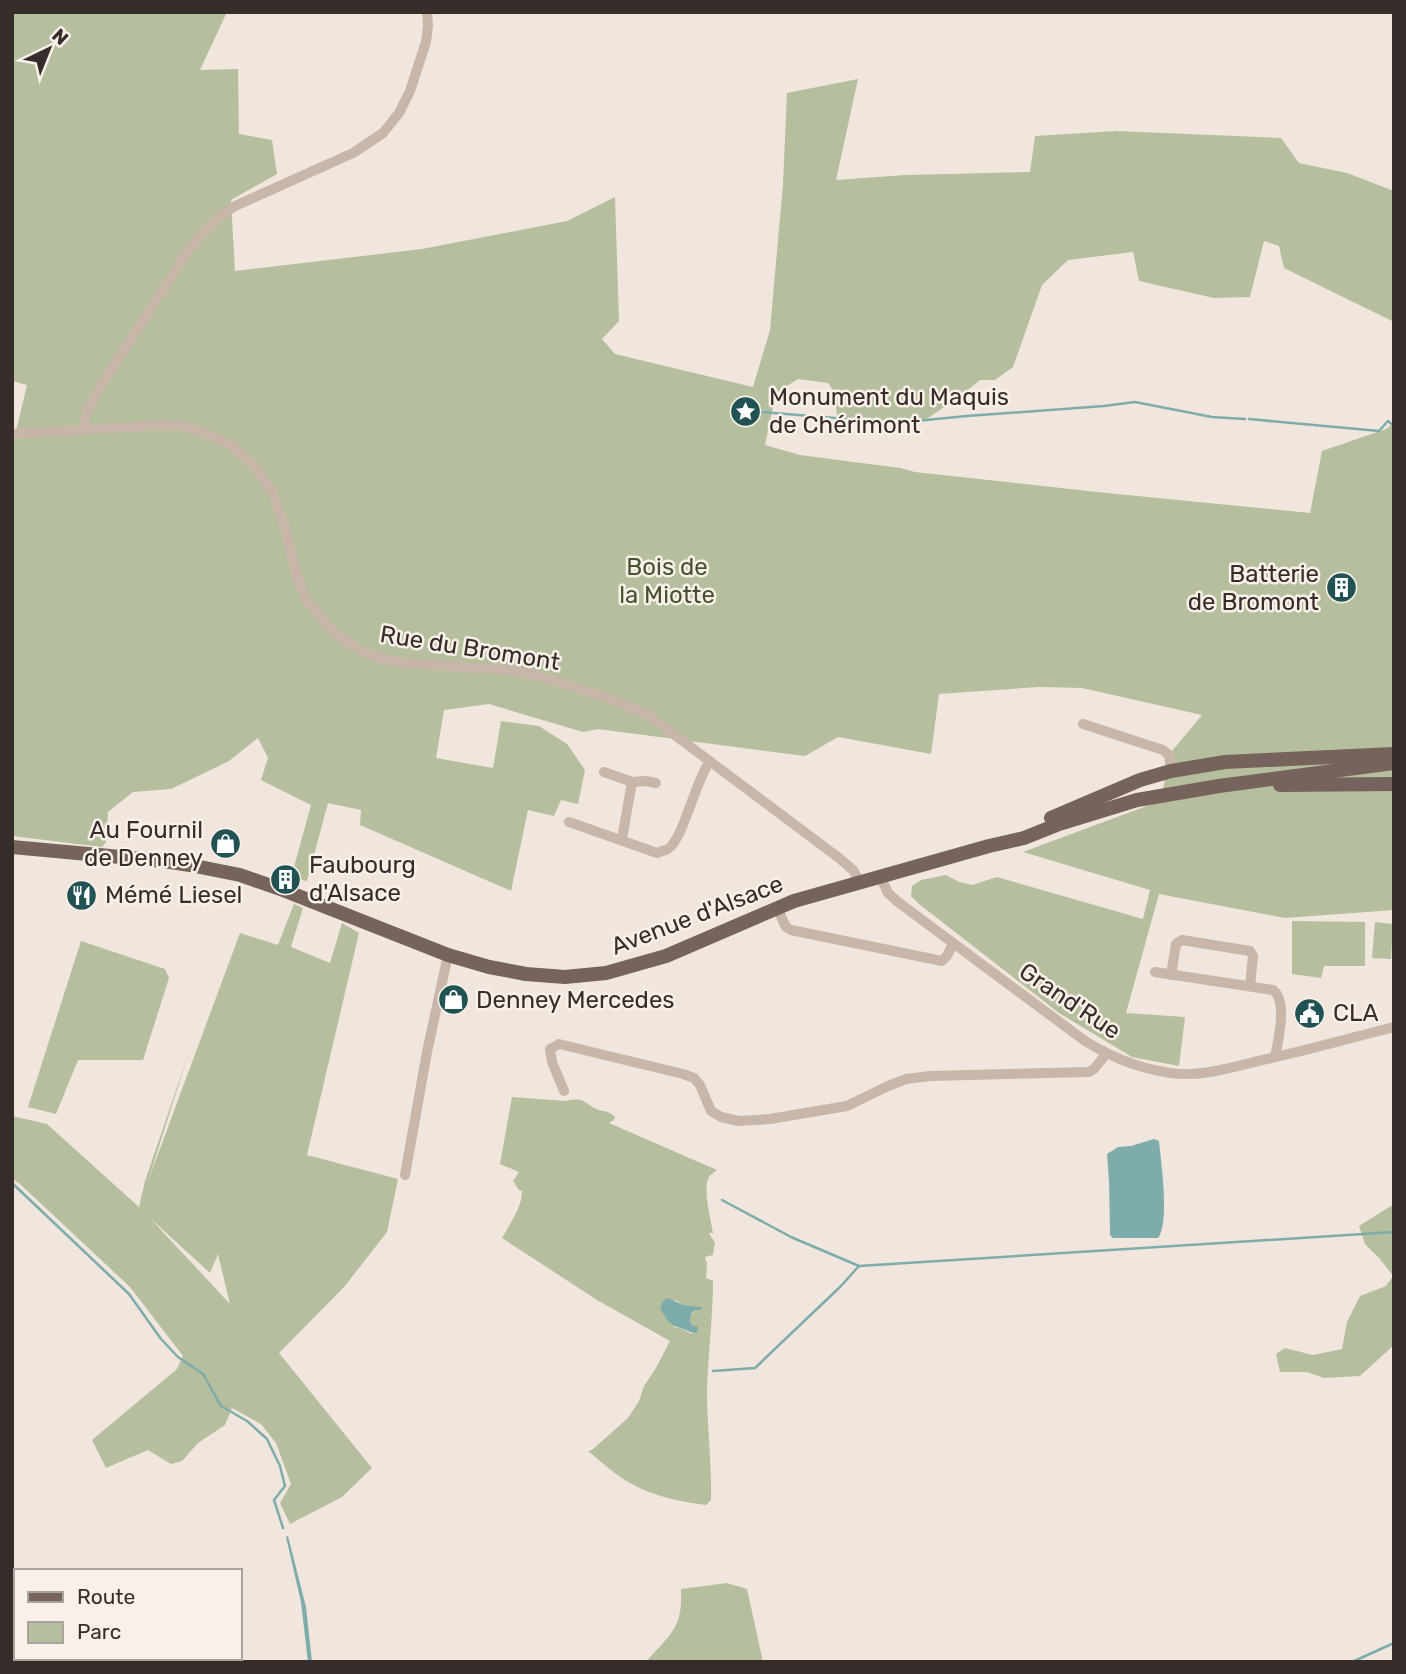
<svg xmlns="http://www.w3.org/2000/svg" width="1406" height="1674" font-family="Rubik,sans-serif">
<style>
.green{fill:#b5bf9e;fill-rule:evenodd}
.water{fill:#7eacab}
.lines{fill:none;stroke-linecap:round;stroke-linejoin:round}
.stream{stroke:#7eacab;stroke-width:2.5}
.minor{stroke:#c8b6a9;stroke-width:10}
.major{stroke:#76635b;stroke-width:14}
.labels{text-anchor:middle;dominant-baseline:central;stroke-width:5;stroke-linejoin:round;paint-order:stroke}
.poi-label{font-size:24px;fill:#362c29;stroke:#f8f0e9;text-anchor:start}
.park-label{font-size:24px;fill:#47522e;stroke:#f8f0e9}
.street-label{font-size:24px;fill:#362c29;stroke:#f8f0e9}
</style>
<rect width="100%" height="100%" fill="#f0e6dd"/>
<!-- green -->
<g class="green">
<polygon points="12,12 227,12 200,70 238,69 239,134 272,140 277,174 231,200 235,271 422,249 567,221 615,197 619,321 602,339 615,354 753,387 770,330 783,184 787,93 858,79 836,180 905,175 1030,172 1035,136 1116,131 1281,138 1299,163 1347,173 1394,191 1394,322 1284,268 1279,246 1264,241 1250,297 1214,298 1139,281 1133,252 1068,260 1042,285 1013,367 995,380 980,380 959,397 922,422 879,423 837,416 835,393 828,383 798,379 776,393 765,445 800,455 900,468 915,472 1097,492 1310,513 1322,451 1386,429 1394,423 1394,910 1285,918 1159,894 1126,1013 1185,1017 1179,1066 1132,1057 1059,1013 919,904 911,896 912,886 921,880 946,875 959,882 972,885 997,877 1143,919 1150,890 1023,852 1160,801 1172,751 1202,715 1082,688 1039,687 939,694 931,754 838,737 805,756 598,729 583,732 489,704 444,710 436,758 493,768 501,721 539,726 567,744 585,770 578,804 561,800 554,816 528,810 511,891 360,825 361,810 328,803 307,881 291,878 311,805 261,780 268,758 258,738 229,761 171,789 133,792 108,812 106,842 102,847 12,836 12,440 14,439 27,385 12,381"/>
<path d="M294 904 303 908 291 947 330 963 342 923 359 933 307 1155 398 1179 387 1232 345 1286 279 1353 372 1468 342 1497 290 1524 280 1503 291 1484 276 1443 261 1424 232 1408 225 1425 198 1443 182 1461 171 1464 148 1450 106 1468 92 1440 177 1369 183 1356 130 1287 19 1183 12 1179V1116L47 1124 139 1207 145 1181 189 1052 148 1181 240 933 278 945ZM149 1217 210 1273 218 1254 230 1304Z"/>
<polygon points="1292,921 1365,922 1365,966 1324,966 1321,978 1292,974"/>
<polygon points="1375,922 1393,924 1391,959 1372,958"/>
<polygon points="81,941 165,969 169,978 143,1060 78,1060 56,1114 28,1107"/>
<path d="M512 1097 566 1101C586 1096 585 1105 599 1110 607 1112 609 1111 615 1117L614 1120 609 1123 717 1170C714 1172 711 1174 709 1177 702 1188 711 1220 713 1233H709L715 1243 713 1255 705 1257 707 1263 706 1278 713 1281C713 1318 708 1354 707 1391 707 1427 712 1464 711 1500L706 1505C682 1502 653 1496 632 1484 616 1476 602 1462 588 1451L592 1450 628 1418 639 1401 644 1386 656 1368 670 1341 597 1300 502 1238C510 1223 522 1208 522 1191L519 1190 513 1181 519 1172 500 1164ZM675 1300 684 1305 701 1307C694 1311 691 1313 689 1322L693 1326 692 1334 682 1329 674 1327Z"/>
<polygon points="1394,1204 1394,1345 1360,1376 1324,1378 1307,1372 1280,1372 1276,1354 1285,1348 1313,1355 1342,1349 1347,1322 1360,1296 1386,1286 1393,1276 1380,1259 1365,1244 1359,1226"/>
<path d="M727 1583 747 1589 763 1662H646C670 1634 683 1629 681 1589Z"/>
</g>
<!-- water -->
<g class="water">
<path d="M1154 1139 1159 1141C1161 1162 1170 1223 1158 1238H1113L1110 1235V1231L1109 1181 1107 1154 1118 1147 1131 1146Z"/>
<path d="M667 1298 684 1305 702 1307 701 1310C693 1309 690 1314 690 1322L693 1326H697L698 1329 697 1333C690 1333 687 1330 680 1328 668 1324 665 1318 660 1307L664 1300Z"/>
<polygon points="288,1536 306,1607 312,1662 308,1662 301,1602 286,1537"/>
</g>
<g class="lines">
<!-- stream -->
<g class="stream">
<polyline points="762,412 847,419 875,423 895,423 967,416 1104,406 1135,402 1212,417 1245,419"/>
<polyline points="1249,419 1379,431 1388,421 1394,426"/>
<polyline points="12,1183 129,1294 161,1339 178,1357 203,1374 221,1406 247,1421 267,1439 280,1466 285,1486 274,1500 283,1528"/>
<polyline points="722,1200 791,1237 859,1266 1394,1232"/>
<polyline points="713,1371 755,1368 841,1286 858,1267"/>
<polyline points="1352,1662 1394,1643"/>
</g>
<!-- minor -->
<g class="minor">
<path d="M83 430 87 412 100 387 188 251C202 233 215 218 235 206L353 153 383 133 399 113 410 91 426 42 428 26 427 12"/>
<polyline points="12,434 162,425 183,426 199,431 231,445 256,468 272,491 284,524 297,576 306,600 335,633 358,649 383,659 405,663 505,670 540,676 605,697 648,715 839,858 853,870 860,882"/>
<polyline points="1083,724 1163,750 1169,755 1171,771"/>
<polyline points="604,772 632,782 622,839"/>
<polyline points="632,782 645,781 656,783"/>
<path d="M569 822 657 853C659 852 666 850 668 849 684 838 695 781 710 761"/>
<path d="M880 876 888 893 898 902 1085 1041C1114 1059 1145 1071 1180 1074 1205 1075 1230 1068 1254 1062 1301 1052 1347 1039 1394 1027"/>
<polyline points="777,908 786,927 791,930 942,961 947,956 953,943"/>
<path d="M1155 972 1273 990C1288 1001 1278 1041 1275 1057"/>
<polyline points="1171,975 1176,944 1182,940 1250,951 1253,956 1250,986"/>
<polyline points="564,1091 552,1062 550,1049 559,1044 683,1074 694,1078 700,1085 711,1111 721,1117 739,1121 770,1119 847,1106 888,1086 906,1079 930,1076 1089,1072 1094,1069 1106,1054"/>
<polyline points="405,1175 427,1052 448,955"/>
</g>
<!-- major -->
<g class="major">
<polyline points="1280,785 1394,784"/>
<polyline points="1051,818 1140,780 1171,771 1225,762 1394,754"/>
<polyline points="12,847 164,861 190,865 240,875 283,890 448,955 489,967 526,974 565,977 606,973 666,956 794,901 989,846 1024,838 1059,824 1137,800 1219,786 1394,763"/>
</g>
</g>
<!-- icons -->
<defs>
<symbol id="sight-disc" viewBox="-11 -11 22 22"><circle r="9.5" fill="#215354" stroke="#f8f0e9"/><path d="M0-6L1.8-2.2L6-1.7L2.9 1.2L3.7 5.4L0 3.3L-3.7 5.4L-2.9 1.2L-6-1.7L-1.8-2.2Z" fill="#fff"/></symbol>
<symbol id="building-disc" viewBox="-11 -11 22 22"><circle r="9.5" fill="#215354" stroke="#f8f0e9"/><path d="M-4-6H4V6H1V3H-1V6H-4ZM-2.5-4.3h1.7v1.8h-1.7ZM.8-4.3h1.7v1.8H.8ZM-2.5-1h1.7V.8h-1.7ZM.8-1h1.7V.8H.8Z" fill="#fff"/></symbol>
<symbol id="shop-disc" viewBox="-11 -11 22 22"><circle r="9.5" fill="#215354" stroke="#f8f0e9"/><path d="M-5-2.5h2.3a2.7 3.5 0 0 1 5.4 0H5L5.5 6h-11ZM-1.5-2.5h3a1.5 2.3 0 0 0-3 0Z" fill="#fff"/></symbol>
<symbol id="restaurant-disc" viewBox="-11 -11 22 22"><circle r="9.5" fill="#215354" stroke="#f8f0e9"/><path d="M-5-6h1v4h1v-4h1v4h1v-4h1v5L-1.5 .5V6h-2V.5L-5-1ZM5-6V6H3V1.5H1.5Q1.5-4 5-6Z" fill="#fff"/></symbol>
<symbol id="civic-disc" viewBox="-11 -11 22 22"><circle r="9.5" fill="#215354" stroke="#f8f0e9"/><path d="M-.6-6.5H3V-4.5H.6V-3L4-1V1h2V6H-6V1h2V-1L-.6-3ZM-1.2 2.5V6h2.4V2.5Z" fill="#fff"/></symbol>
</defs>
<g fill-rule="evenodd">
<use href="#sight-disc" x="728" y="394" width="35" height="35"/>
<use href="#building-disc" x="1324" y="570" width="35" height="35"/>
<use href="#shop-disc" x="208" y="826" width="35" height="35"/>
<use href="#building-disc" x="268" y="862" width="35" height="35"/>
<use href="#restaurant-disc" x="64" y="878" width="35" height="35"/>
<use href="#shop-disc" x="436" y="982" width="35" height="35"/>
<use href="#civic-disc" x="1292" y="996" width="35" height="35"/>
</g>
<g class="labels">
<!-- poi labels -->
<g class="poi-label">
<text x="769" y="397">Monument du Maquis<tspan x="769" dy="28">de Chérimont</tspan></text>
<text x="1319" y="574" text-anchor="end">Batterie<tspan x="1319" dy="28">de Bromont</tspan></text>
<text x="203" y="830" text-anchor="end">Au Fournil<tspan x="203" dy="28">de Denney</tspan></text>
<text x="309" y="865">Faubourg<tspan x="309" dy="28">d'Alsace</tspan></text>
<text x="105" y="895">Mémé Liesel</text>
<text x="476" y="1000">Denney Mercedes</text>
<text x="1333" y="1013">CLA</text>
</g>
<!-- park labels -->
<g class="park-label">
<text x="667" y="567">Bois de<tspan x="667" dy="28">la Miotte</tspan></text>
</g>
<!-- street labels -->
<g class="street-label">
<text transform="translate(470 648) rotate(9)">Rue du Bromont</text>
<text transform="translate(697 915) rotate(-21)">Avenue d'Alsace</text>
<text transform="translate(1070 1001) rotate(34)">Grand'Rue</text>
</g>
</g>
<!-- border -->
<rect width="1406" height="1674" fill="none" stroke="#362c29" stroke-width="28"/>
<!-- legend -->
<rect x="14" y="1569" width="228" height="91" fill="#f8f0e9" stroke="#aaa29c" stroke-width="2"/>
<rect x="28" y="1592" width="35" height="10" fill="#76635b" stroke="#aaa29c" stroke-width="2"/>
<text x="77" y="1604" font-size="21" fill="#362c29">Route</text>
<rect x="28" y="1622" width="35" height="21" fill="#b5bf9e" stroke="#aaa29c" stroke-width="2"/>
<text x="77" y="1639" font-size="21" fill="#362c29">Parc</text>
<!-- north arrow -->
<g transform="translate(49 49) rotate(43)" stroke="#f8f0e9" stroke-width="5" paint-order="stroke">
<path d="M0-5L12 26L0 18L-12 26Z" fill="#362c29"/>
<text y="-10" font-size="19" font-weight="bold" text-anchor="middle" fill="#362c29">N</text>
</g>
</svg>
